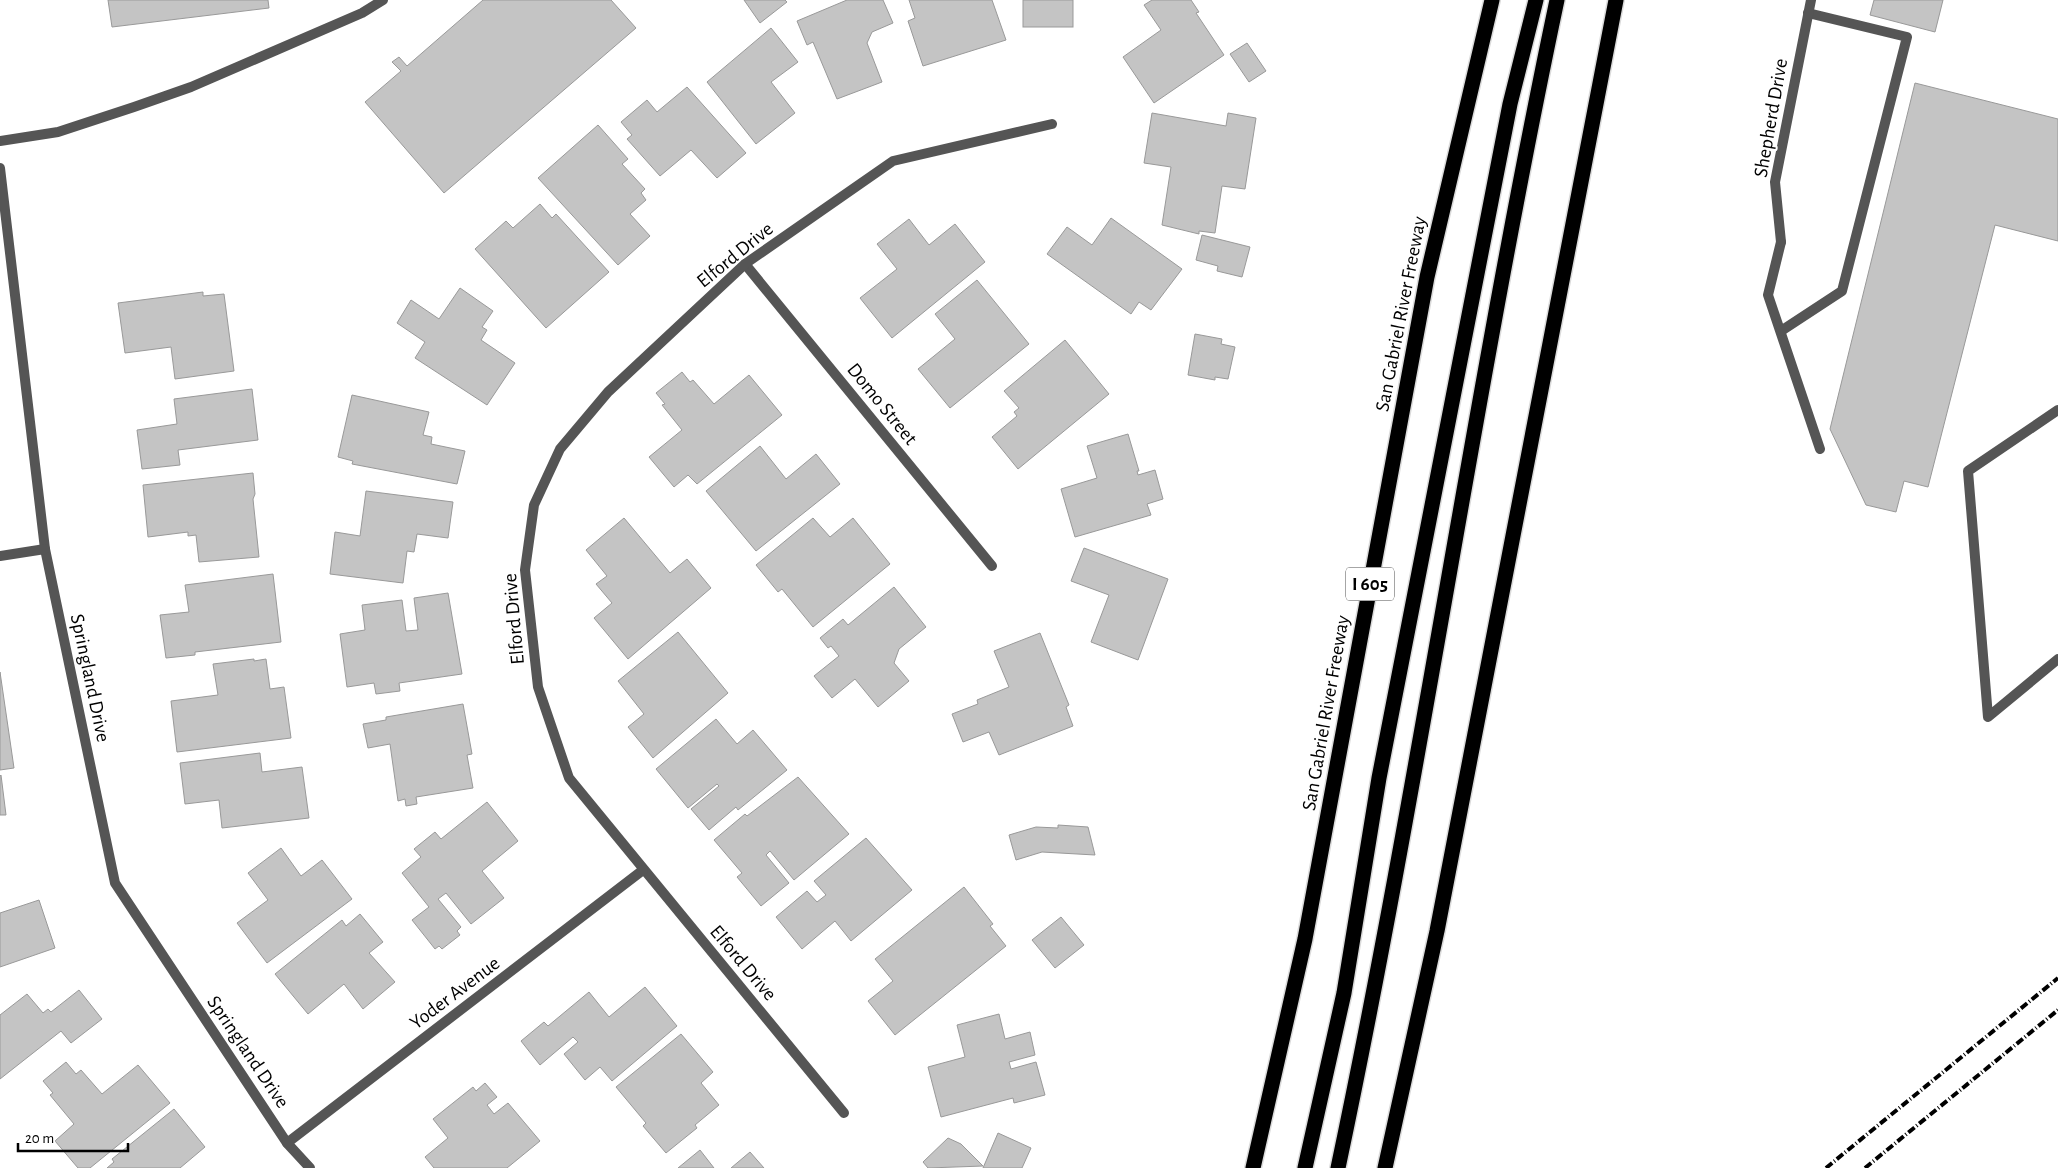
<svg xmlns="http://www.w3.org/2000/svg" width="2058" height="1168" font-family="'Alegreya Sans',sans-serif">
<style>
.building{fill:#c4c4c4;stroke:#999}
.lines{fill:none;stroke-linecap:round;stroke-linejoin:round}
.highway-casing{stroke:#dbdbdb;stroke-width:18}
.lane{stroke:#555;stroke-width:10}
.street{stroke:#555;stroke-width:10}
.highway{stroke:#000;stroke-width:15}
.rail{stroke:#000;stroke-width:4;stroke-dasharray:8 2.5 1 2.5;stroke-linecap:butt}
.labels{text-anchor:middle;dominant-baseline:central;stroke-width:4;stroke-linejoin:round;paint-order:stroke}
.shield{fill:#fff;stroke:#4c4c4c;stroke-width:1}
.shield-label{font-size:19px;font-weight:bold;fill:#000}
.street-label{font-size:20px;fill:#000;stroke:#fff}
</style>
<rect width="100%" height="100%" fill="#fff"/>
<!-- building -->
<g class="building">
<polygon points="108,0 268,0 269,8 112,27"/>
<polygon points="483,0 611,0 636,28 444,193 365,102 401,71 392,62 399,57 407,66"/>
<polygon points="744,0 785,0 787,2 760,23"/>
<polygon points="847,0 883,0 893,23 872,32 867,43 882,82 837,99 813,42 807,45 797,21"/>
<polygon points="909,0 992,0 1006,40 923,66 908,21 915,18"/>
<rect x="1023" y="0" width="50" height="27"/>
<polygon points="1152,0 1191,0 1199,12 1196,13 1224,55 1154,103 1123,57 1161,30 1144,5"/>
<polygon points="1874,0 1943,0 1935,32 1870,15"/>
<polygon points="771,28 798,62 771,82 795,113 756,144 707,82"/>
<polygon points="1247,43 1266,71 1249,82 1230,54"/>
<polygon points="1915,83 2058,119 2058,241 1995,225 1928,487 1904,481 1896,512 1866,505 1830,429"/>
<polygon points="687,87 746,153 717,178 691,150 660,176 627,139 632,135 621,122 647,100 657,112"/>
<polygon points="1152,113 1226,126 1228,113 1256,118 1245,189 1222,186 1215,233 1199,231 1199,234 1162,225 1171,167 1144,163"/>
<polygon points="598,125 628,159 622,164 645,189 641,193 646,200 630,214 650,236 618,265 538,178"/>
<polygon points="540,204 552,218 556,214 609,272 546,328 475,249 506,221 513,228"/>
<polygon points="1111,218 1182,269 1151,310 1139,302 1131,314 1047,254 1067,227 1092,245"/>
<polygon points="909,219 929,245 955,224 985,262 892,338 860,298 897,269 877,244"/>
<polygon points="1202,235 1250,247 1242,277 1217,271 1218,266 1196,260"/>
<polygon points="977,280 1029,344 950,408 918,369 955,339 935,314"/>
<polygon points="460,288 493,311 482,327 487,330 481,340 515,363 487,405 415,358 425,342 397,323 411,300 439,319"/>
<polygon points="203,292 203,296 224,294 234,371 175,379 171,347 125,353 118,303"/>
<polygon points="1195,334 1222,339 1221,344 1235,347 1228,379 1215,377 1215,380 1188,375"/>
<polygon points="1065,340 1109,394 1018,469 992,437 1017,416 1014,412 1019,408 1004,391"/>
<polygon points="682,372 690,382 693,380 714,404 749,375 782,415 697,484 688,475 674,487 649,457 682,430 662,405 665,404 656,393"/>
<polygon points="252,389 258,440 178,450 180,465 142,469 137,430 177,424 174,399"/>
<polygon points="352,395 429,412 423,435 432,437 431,444 465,451 457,484 352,464 353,461 338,457"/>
<polygon points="1128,434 1139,471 1137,471 1138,475 1155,470 1163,499 1147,504 1151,515 1075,537 1061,489 1097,478 1087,446"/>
<polygon points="760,446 786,479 816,454 840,484 756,551 706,491"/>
<polygon points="253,473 255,494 253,499 259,557 199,562 196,535 188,536 188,532 148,537 143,485"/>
<polygon points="366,491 453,502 448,538 417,534 414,552 407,551 403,583 330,574 335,532 360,536"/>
<polygon points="624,518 670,573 687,559 711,588 628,659 594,618 612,603 596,584 607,576 586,550"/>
<polygon points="813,518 830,537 853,518 890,564 813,627 782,589 778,592 756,565"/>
<polygon points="1084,548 1168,579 1138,660 1091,642 1109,595 1071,581"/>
<polygon points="273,574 281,642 195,652 195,655 166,658 160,615 189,612 185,585"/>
<polygon points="894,587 926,627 899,649 894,663 909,681 878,707 855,679 832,698 814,676 839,656 831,646 828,648 820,638 843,619 848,625"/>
<polygon points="448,593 462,674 399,683 400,691 376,694 374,683 347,687 340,634 365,630 362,605 402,600 406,631 418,630 414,598"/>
<polygon points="678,632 728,693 653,758 628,727 644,714 618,681"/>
<polygon points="1040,633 1069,705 1066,707 1073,726 999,755 989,732 963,742 952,714 978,704 977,700 1009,687 994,651"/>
<polygon points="254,659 254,661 266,659 270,689 284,687 291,738 177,752 171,701 218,695 213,664"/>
<polygon points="0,672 14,768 0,770"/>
<polygon points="463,704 472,754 467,755 473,788 416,797 417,804 406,806 405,799 398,801 390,744 368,748 363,724 386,720 386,717"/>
<polygon points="716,719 737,744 753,730 787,770 738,810 736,807 709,830 691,809 719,786 717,784 688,808 656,769"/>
<polygon points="260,753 262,772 302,767 309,818 222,828 219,800 185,804 180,763"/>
<polygon points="1,775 6,815 0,815 0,776"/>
<polygon points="798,777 849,834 794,880 770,851 766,855 789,883 761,906 737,877 742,873 714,840 745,814 747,816"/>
<polygon points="487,802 518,841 482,871 504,898 471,924 446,893 438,899 461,927 457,931 460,935 442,949 439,946 435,949 412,920 429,907 402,873 421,857 414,849 435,832 441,839"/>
<polygon points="1058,825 1088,827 1095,855 1042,852 1016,860 1009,835 1036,827 1058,828"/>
<polygon points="866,838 912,890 851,941 835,921 802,949 776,917 807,891 817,902 826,895 814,881"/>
<polygon points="281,848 301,876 322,860 352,899 267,963 237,923 268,900 248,873"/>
<polygon points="964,887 993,924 990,926 1006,946 895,1035 868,1001 893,981 875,959"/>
<polygon points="39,900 55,948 0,967 0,913"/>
<polygon points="360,914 383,942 369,953 395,982 363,1009 344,984 308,1014 275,974 342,920 346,926"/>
<polygon points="1061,917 1084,945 1055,968 1032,940"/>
<polygon points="645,987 677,1026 612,1081 600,1067 585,1080 564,1054 578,1042 573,1037 540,1065 521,1041 544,1022 548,1026 589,992 609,1017"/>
<polygon points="79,990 102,1019 71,1043 61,1031 0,1079 0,1015 27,994 43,1013 48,1009 51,1012"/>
<polygon points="999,1014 1005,1039 1030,1032 1035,1055 1009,1062 1011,1069 1036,1062 1045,1095 1014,1103 1013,1098 941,1117 928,1067 965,1057 957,1025"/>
<polygon points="681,1034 713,1072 701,1083 719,1105 695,1125 697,1128 666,1153 643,1126 646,1123 616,1087"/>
<polygon points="66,1062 76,1074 81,1070 102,1094 138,1065 170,1103 90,1168 78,1168 55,1141 74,1124 50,1095 53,1093 43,1081"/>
<polygon points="485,1083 497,1097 487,1105 494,1114 508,1103 540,1141 507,1168 434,1168 425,1157 448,1138 433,1119 473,1087 476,1091"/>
<polygon points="174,1109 205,1147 180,1168 107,1168 114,1162 112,1159"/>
<polygon points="998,1133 1031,1148 1022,1168 983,1168"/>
<polygon points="948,1138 961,1144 983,1166 928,1168 923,1162"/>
<polygon points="700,1150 714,1168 678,1168"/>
<polygon points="750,1152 764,1168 731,1168"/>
</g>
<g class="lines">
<defs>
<g id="highway">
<polyline points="1253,1168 1305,939 1427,277 1492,0"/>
<polyline points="1305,1168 1344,993 1379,778 1510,104 1536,0"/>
<path d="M1338 1168C1420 780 1475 388 1557 0"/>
<polyline points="1385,1168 1437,931 1616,0"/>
</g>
</defs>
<!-- highway casing -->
<use href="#highway" class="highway-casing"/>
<!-- lane -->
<g class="lane">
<polyline points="0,141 58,132 134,107 191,87 362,13 383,0"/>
<polyline points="1781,242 1768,295 1820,449"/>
<polyline points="1781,331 1842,291 1907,37 1808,13"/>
<polyline points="2058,410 1968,471 1988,717 2058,659"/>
</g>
<!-- street -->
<g class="street">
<polyline points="0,168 45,549 115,883 287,1143 310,1168"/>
<polyline points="1781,242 1775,182 1811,0"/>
<polyline points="745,264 992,566"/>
<polyline points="0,556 45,549"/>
<polyline points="844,1113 569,778 538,687 525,570 534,505 560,449 608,392 745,264 893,161 1052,124"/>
<polyline points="287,1143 643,870"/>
</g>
<!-- highway -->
<use href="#highway" class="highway"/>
<!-- rail -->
<g class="rail">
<polyline points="1826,1168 2058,978"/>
<polyline points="1865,1168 2058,1010"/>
</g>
</g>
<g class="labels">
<!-- shield labels -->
<rect class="shield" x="1346" y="567.5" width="48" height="33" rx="4"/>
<g class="shield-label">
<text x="1370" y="584">I 605</text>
</g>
<!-- street labels -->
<g class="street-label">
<text transform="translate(1771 118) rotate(-80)">Shepherd Drive</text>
<text transform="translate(735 255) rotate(-39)">Elford Drive</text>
<text transform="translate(1401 314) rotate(-79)">San Gabriel River Freeway</text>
<text transform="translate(882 404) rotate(51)">Domo Street</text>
<text transform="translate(514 619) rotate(-95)">Elford Drive</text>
<text transform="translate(90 678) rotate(78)">Springland Drive</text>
<text transform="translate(1326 713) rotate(-80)">San Gabriel River Freeway</text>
<text transform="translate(743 963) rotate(50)">Elford Drive</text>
<text transform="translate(455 993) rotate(-37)">Yoder Avenue</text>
<text transform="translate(248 1052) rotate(56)">Springland Drive</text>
</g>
</g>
<!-- scale -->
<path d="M18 1143v8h110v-8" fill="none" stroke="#000000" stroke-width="2.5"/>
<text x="25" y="1143" font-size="15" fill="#000000" stroke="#ffffff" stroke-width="4" paint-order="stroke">20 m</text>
</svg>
